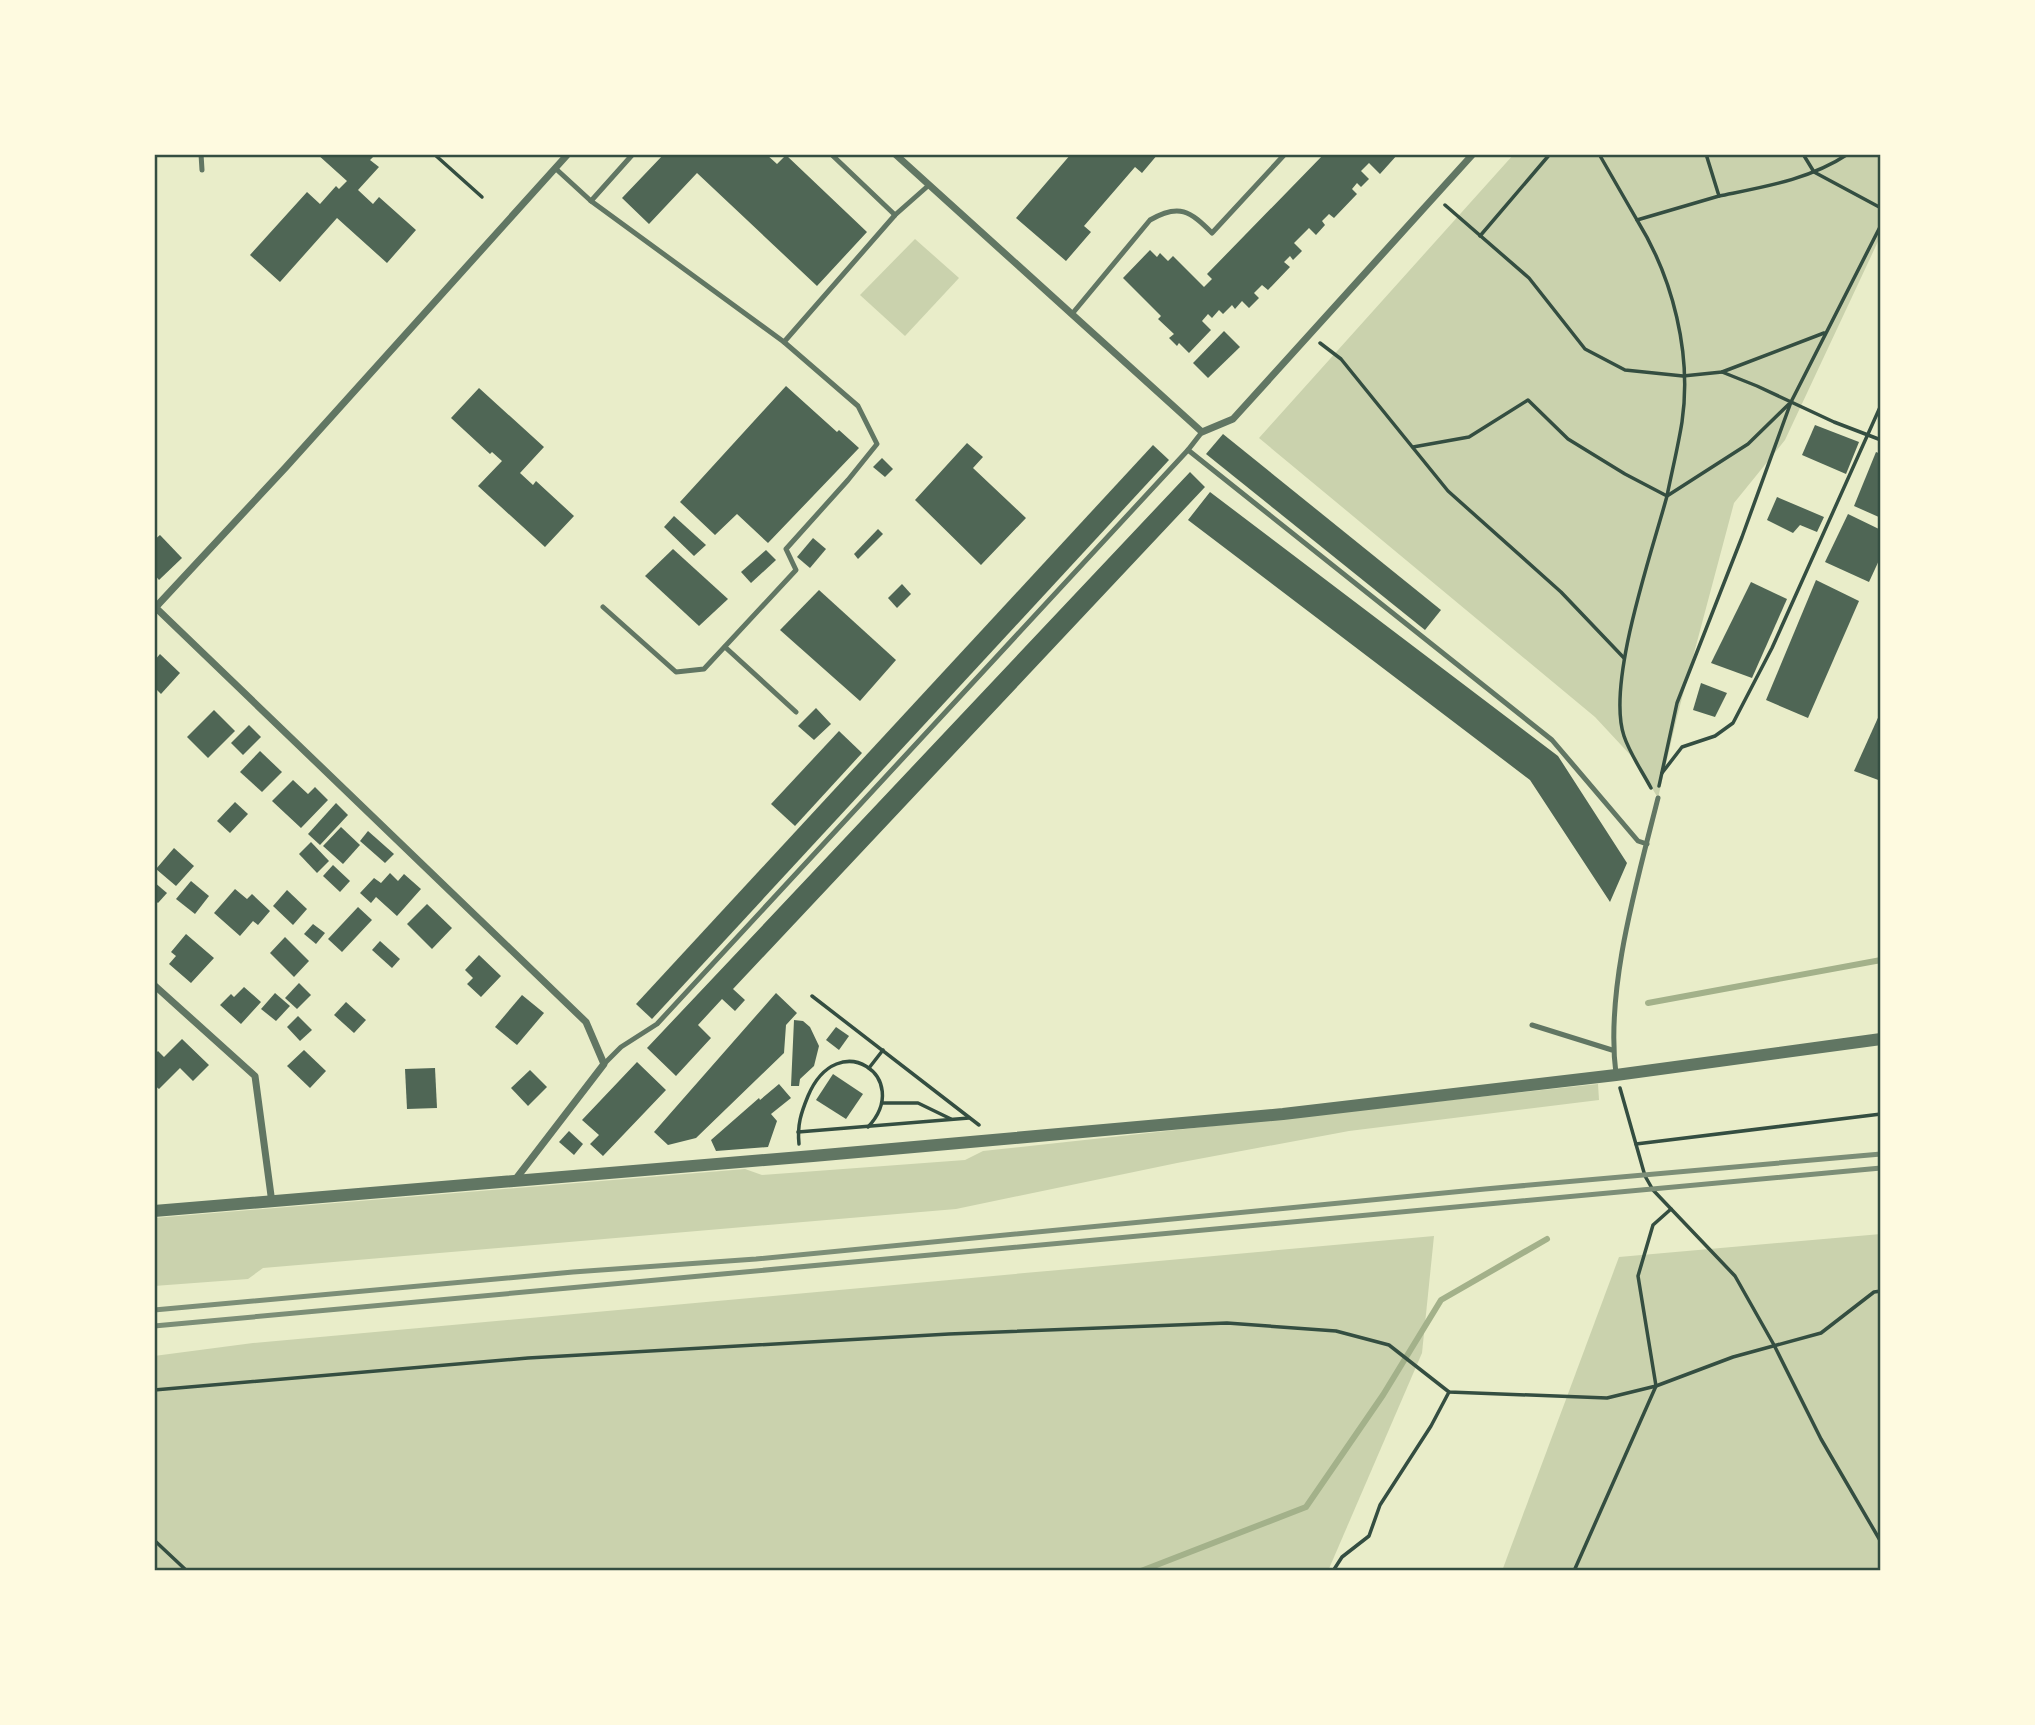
<svg xmlns="http://www.w3.org/2000/svg" width="2035" height="1725" font-family="Helvetica,sans-serif">
<style>
.green{fill:#cad2ad}
.lines{fill:none;stroke-linecap:round;stroke-linejoin:round}
.stream{stroke:#a3b18a;stroke-width:6}
.building{fill:#4f6655}
.path{stroke:#344e41;stroke-width:3.5}
.service{stroke:#617663;stroke-width:5}
.minor{stroke:#617663;stroke-width:7}
.tertiary{stroke:#617663;stroke-width:12}
.rail{stroke:#7c8e77;stroke-width:5}
.neatline{fill:none;stroke:#344e41;stroke-width:2.5}
</style>
<rect width="100%" height="100%" fill="#e9edc9"/>
<!-- green -->
<g class="green">
<polygon points="1514,154 1881,154 1881,235 1785,440 1734,503 1677,717 1658,798 1635,760 1595,717 1259,438"/>
<polygon points="915,239 959,278 905,336 860,295"/>
<polygon points="1598,1084 1599,1100 1349,1131 1177,1163 956,1209 263,1268 248,1279 154,1286 154,1218 745,1169 762,1175 965,1160 983,1151"/>
<polygon points="1881,1234 1881,1571 1502,1571 1619,1257"/>
<polygon points="1434,1236 1422,1353 1328,1571 154,1571 154,1356 253,1343"/>
</g>
<g class="lines">
<!-- stream -->
<g class="stream">
<polyline points="1648,1003 1881,960"/>
<polyline points="1141,1571 1306,1507 1383,1395 1441,1300 1547,1239"/>
</g>
</g>
<!-- building -->
<g class="building">
<polygon points="317,154 376,154 370,160 379,167 358,190 373,204 379,197 416,230 387,263 337,218 280,282 250,255 307,192 320,204 336,186 339,189 347,181"/>
<polygon points="664,154 766,154 777,164 786,155 867,232 817,286 697,173 649,224 622,198"/>
<polygon points="1071,154 1158,154 1142,173 1135,167 1084,226 1091,232 1066,261 1016,218"/>
<polygon points="1324,154 1398,154 1380,174 1369,163 1361,171 1369,179 1361,187 1357,183 1352,189 1357,194 1334,218 1329,214 1322,221 1325,225 1316,235 1309,228 1294,243 1302,251 1293,260 1290,256 1284,262 1290,267 1268,290 1262,285 1254,293 1259,298 1249,308 1242,301 1235,309 1232,305 1223,314 1219,310 1212,318 1208,314 1202,321 1211,330 1189,353 1179,343 1177,346 1169,338 1174,334 1158,319 1161,316 1123,278 1150,250 1157,257 1160,253 1168,261 1173,256 1204,287 1212,279 1207,274"/>
<polygon points="1224,331 1240,347 1208,378 1193,363"/>
<polygon points="786,386 837,432 839,430 859,448 768,543 737,514 715,535 680,502"/>
<polygon points="479,388 544,447 520,473 533,485 536,481 574,516 545,547 478,486 502,461 492,452 490,454 451,418"/>
<polygon points="1815,425 1859,442 1846,474 1802,455"/>
<polygon points="1223,434 1441,610 1425,630 1206,454"/>
<polygon points="967,443 983,457 973,468 1026,518 981,565 915,500"/>
<polygon points="1153,445 1169,460 652,1019 636,1004"/>
<polygon points="1876,452 1881,454 1881,518 1854,506"/>
<polygon points="882,458 893,469 885,477 873,467"/>
<polygon points="1190,472 1205,487 733,989 745,1000 735,1011 722,999 698,1025 711,1038 676,1076 647,1048"/>
<polygon points="1210,492 1558,756 1627,863 1610,902 1530,780 1188,520"/>
<polygon points="1777,497 1824,517 1817,532 1800,525 1793,533 1767,520"/>
<polygon points="1848,514 1881,530 1881,556 1869,582 1825,562"/>
<polygon points="674,516 706,545 694,556 664,527"/>
<polygon points="878,529 883,534 858,559 854,554"/>
<polygon points="160,535 182,558 159,580 154,574 154,540"/>
<polygon points="813,538 826,549 810,568 797,557"/>
<polygon points="673,549 728,599 699,626 645,576"/>
<polygon points="766,550 776,560 751,583 741,572"/>
<polygon points="1816,580 1859,601 1808,718 1766,700"/>
<polygon points="1751,582 1787,599 1752,678 1711,663"/>
<polygon points="902,584 911,594 897,608 888,598"/>
<polygon points="819,590 896,660 860,701 780,630"/>
<polygon points="160,654 180,673 161,694 154,687 154,661"/>
<polygon points="1701,683 1727,693 1715,717 1693,710"/>
<polygon points="816,708 831,724 814,740 798,726"/>
<polygon points="214,710 235,731 208,758 187,737"/>
<polygon points="1881,711 1881,781 1854,771"/>
<polygon points="249,725 261,737 243,755 231,743"/>
<polygon points="839,731 862,753 795,826 771,804"/>
<polygon points="260,751 282,772 262,792 240,772"/>
<polygon points="293,780 308,794 315,787 328,800 301,828 272,801"/>
<polygon points="235,802 248,814 230,833 217,821"/>
<polygon points="336,803 348,815 320,845 308,834"/>
<polygon points="341,827 360,845 343,864 323,846"/>
<polygon points="368,831 394,854 385,863 360,841"/>
<polygon points="311,842 329,861 317,873 299,854"/>
<polygon points="174,848 194,866 176,886 156,869"/>
<polygon points="333,865 350,881 340,892 323,876"/>
<polygon points="390,873 398,881 404,874 421,889 397,916 376,897 371,903 360,893 374,878 381,883"/>
<polygon points="191,881 209,896 195,914 176,899"/>
<polygon points="154,882 167,893 158,903 154,900"/>
<polygon points="235,889 247,899 252,894 270,911 258,925 253,921 240,936 214,913"/>
<polygon points="287,890 307,909 293,925 273,906"/>
<polygon points="427,904 452,928 432,949 407,924"/>
<polygon points="358,907 372,920 342,952 328,939"/>
<polygon points="313,924 325,933 316,944 304,934"/>
<polygon points="186,934 214,958 191,983 169,964 176,956 171,952"/>
<polygon points="285,937 309,961 294,977 270,953"/>
<polygon points="380,941 400,959 392,968 372,950"/>
<polygon points="479,955 501,976 481,997 467,984 473,978 465,970"/>
<polygon points="299,983 311,995 297,1009 285,998"/>
<polygon points="244,987 261,1002 241,1024 220,1005 231,994 234,997"/>
<polygon points="275,993 290,1006 276,1021 261,1009"/>
<polygon points="776,993 797,1013 786,1025 784,1053 696,1138 668,1145 654,1132"/>
<polygon points="522,995 544,1013 517,1045 495,1027"/>
<polygon points="346,1002 366,1020 354,1033 334,1015"/>
<polygon points="298,1016 312,1030 300,1041 287,1027"/>
<polygon points="794,1020 803,1021 810,1027 819,1046 814,1066 800,1079 799,1086 791,1086"/>
<polygon points="836,1027 849,1036 839,1050 826,1040"/>
<polygon points="182,1039 209,1065 193,1081 180,1068 159,1089 154,1085 154,1055 158,1051 164,1057"/>
<polygon points="304,1050 326,1071 310,1088 287,1066"/>
<polygon points="637,1062 666,1090 603,1156 590,1144 599,1135 582,1120"/>
<polygon points="435,1068 437,1108 407,1109 405,1069"/>
<polygon points="530,1070 547,1087 528,1106 511,1088"/>
<polygon points="833,1074 863,1094 846,1119 816,1100"/>
<polygon points="779,1084 791,1098 771,1114 777,1121 768,1147 716,1151 711,1140 759,1098 760,1100"/>
<polygon points="569,1131 583,1144 574,1155 559,1142"/>
</g>
<g class="lines">
<!-- path -->
<g class="path">
<polyline points="434,154 482,197"/>
<polyline points="1599,154 1637,220 1719,196 1706,154"/>
<polyline points="1803,154 1814,172 1881,208"/>
<path d="M1719 196C1763 187 1809 180 1848 154"/>
<polyline points="1445,205 1529,278 1585,349 1625,370 1683,376 1722,372 1824,333"/>
<polyline points="1480,236 1550,154"/>
<polyline points="1320,343 1341,359 1448,491 1561,592 1624,658"/>
<polyline points="1722,372 1757,386 1834,422 1881,440"/>
<path d="M1413 447 1469 437 1528 400 1568 439 1625 474 1667 496C1672 471 1678 447 1682 422 1692 354 1673 278 1637 220"/>
<polyline points="1662,773 1682,747 1715,736 1733,723 1772,648 1881,405"/>
<polyline points="1659,786 1677,703 1742,537 1791,402 1881,225"/>
<path d="M1651 788C1642 771 1630 754 1624 736 1606 683 1652 552 1667 496L1748 444 1789 404"/>
<polyline points="812,996 979,1125"/>
<polyline points="869,1068 883,1050"/>
<polyline points="1620,1088 1645,1176 1653,1190 1735,1276 1774,1345 1821,1439 1881,1542"/>
<polyline points="883,1103 918,1103 951,1119"/>
<polyline points="798,1132 969,1118"/>
<path d="M799 1144C797 1125 801 1113 808 1096 838 1025 914 1078 868 1127"/>
<polyline points="1636,1144 1881,1114"/>
<polyline points="154,1390 528,1358 949,1334 1227,1323 1336,1331 1389,1345 1449,1392 1607,1398 1656,1386 1733,1357 1821,1333 1874,1292 1881,1291"/>
<polyline points="154,1540 187,1571"/>
<polyline points="1333,1571 1342,1557 1369,1536 1380,1505 1431,1426 1449,1392"/>
<polyline points="1574,1571 1656,1386 1638,1276 1653,1225 1671,1209"/>
</g>
<!-- service -->
<g class="service">
<polyline points="201,154 202,170"/>
<polyline points="831,154 895,215"/>
<polyline points="555,168 591,201 633,154"/>
<polyline points="591,201 784,342"/>
<path d="M1072 314 1150 220C1179 203 1190 211 1212 233L1285 154"/>
<polyline points="1188,450 1552,740 1638,841 1647,844"/>
<polyline points="603,607 676,672 704,669 796,570 786,549 848,480 877,444 858,406 784,342 895,215 929,185"/>
<polyline points="725,647 796,712"/>
<polyline points="1532,1025 1612,1050"/>
<polyline points="604,1064 621,1047 657,1024 1188,450 1202,432"/>
<path d="M1616 1074C1605 989 1637 882 1658 798"/>
</g>
<!-- minor -->
<g class="minor">
<polyline points="895,154 1202,432 1233,419 1473,154"/>
<polyline points="154,606 586,1022 604,1064 515,1180"/>
<polyline points="154,609 286,467 568,154"/>
<polyline points="154,985 255,1076 272,1203"/>
</g>
<!-- tertiary -->
<polyline class="tertiary" points="154,1211 813,1156 1283,1114 1616,1075 1881,1039"/>
<!-- rail -->
<g class="rail">
<polyline points="154,1310 573,1272 756,1259 1485,1189 1881,1154"/>
<polyline points="154,1326 1881,1168"/>
</g>
</g>
<!-- border -->
<rect width="2035" height="1725" fill="none" stroke="#fefae0" stroke-width="312"/>
<rect x="156" y="156" width="1723" height="1413" class="neatline"/>
</svg>
